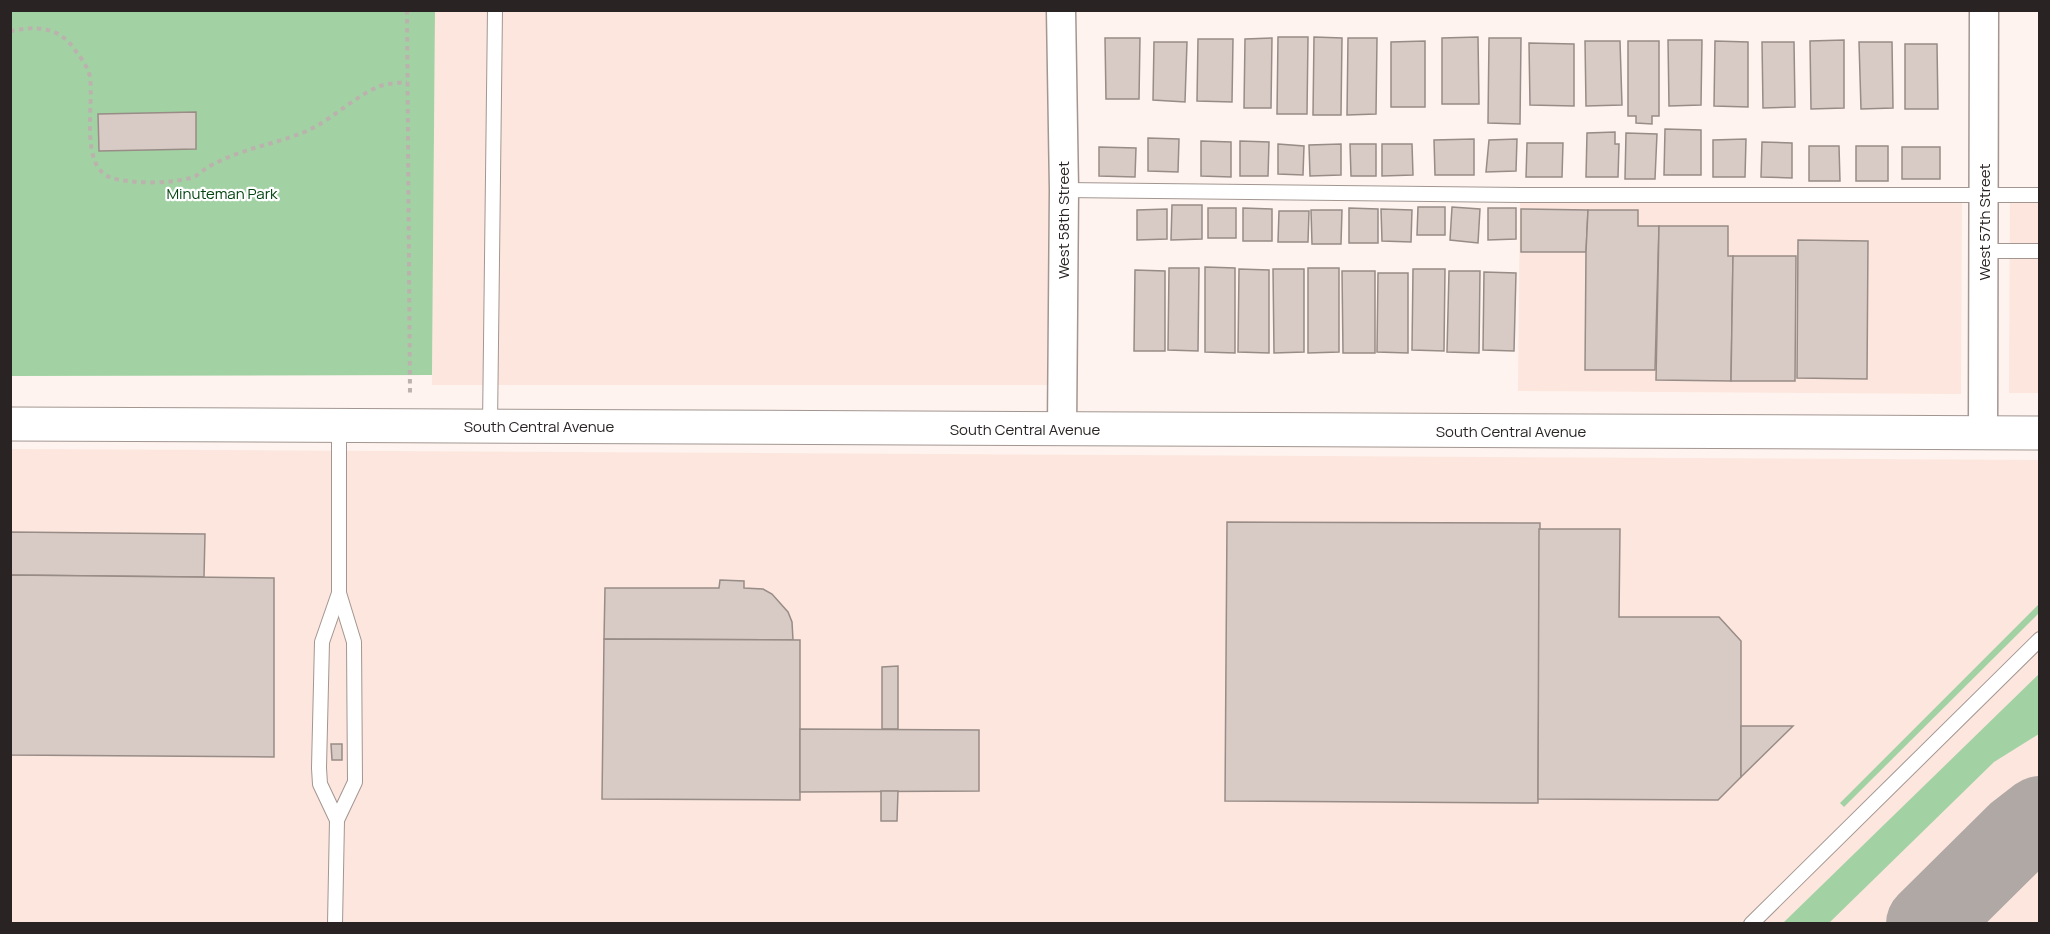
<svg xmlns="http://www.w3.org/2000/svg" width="2050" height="934" font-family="Manrope,sans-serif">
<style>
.built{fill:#fce6de}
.green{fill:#a2d2a3}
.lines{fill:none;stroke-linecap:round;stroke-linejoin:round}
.taxiway{stroke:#b0a8a4;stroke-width:82}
.building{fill:#d8cac5;stroke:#988c87;stroke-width:1.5}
.lane-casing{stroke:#a39691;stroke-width:16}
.street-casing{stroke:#a39691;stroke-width:31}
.secondary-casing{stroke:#a39691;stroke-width:35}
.path{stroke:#bbb2ae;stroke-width:4;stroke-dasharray:4.5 4.5;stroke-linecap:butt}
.lane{stroke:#fff;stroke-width:14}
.street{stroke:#fff;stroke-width:28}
.secondary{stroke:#fff;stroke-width:33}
.labels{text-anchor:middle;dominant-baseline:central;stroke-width:4.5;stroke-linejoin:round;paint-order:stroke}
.park-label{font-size:15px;fill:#034410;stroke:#fff}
.street-label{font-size:15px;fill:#292423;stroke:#fff}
</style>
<rect width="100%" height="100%" fill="#fef3ee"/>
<!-- built -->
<g class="built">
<polygon points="435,11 1054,11 1052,385 432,385"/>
<polygon points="1520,195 1962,195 1961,394 1518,391"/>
<polygon points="2010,195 2039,195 2039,393 2009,393"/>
<polygon points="11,449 2039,460 2039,923 11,924"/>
</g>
<!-- green -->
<g class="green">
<polygon points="10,11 435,11 432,375 11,376"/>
<polygon points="2039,604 2039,613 1844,807 1840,803"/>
<polygon points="2039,674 2039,734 1994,762 1829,923 1783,923"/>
</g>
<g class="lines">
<!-- taxiway -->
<polyline class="taxiway" points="1927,924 2018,834 2040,817"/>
</g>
<!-- building -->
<g class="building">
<polygon points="1278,37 1308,37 1307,114 1277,114"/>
<polygon points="1314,37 1342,38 1341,115 1313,115"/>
<polygon points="1478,37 1479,104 1442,104 1442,38"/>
<polygon points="1105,38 1140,38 1139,99 1106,99"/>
<polygon points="1272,38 1271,108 1244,108 1245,39"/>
<polygon points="1348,38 1377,38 1376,114 1347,115"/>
<polygon points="1489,38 1521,38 1520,124 1488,123"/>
<polygon points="1198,39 1233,39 1232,102 1197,101"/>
<polygon points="1668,40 1702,40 1701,105 1669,106"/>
<polygon points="1844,40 1844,108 1811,109 1810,41"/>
<polygon points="1425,41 1425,107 1391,107 1391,42"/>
<polygon points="1585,41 1620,41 1622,105 1586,106"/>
<polygon points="1628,41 1659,41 1659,116 1652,116 1652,124 1636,123 1636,116 1628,116"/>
<polygon points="1715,41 1748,42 1748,107 1714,106"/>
<polygon points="1154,42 1187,42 1185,102 1153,100"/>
<polygon points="1762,42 1794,42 1795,107 1763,108"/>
<polygon points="1859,42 1892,42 1893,108 1861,109"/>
<polygon points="1529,43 1574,44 1574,106 1530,105"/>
<polygon points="1905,44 1937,44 1938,109 1905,109"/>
<polygon points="196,112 196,149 99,151 98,114"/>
<polygon points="1665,129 1701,130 1701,175 1664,175"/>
<polygon points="1615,132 1615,144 1619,144 1618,177 1586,177 1587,133"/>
<polygon points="1626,133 1657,134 1655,179 1625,179"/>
<polygon points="1148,138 1179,139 1178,172 1148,171"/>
<polygon points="1474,139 1474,175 1435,175 1434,140"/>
<polygon points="1517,139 1516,171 1486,172 1489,140"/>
<polygon points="1746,139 1745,177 1713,177 1713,140"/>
<polygon points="1201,141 1231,142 1231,177 1201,176"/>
<polygon points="1240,141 1269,142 1268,176 1240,176"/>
<polygon points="1762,142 1792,143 1792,178 1761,177"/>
<polygon points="1527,143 1563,143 1562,177 1526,177"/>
<polygon points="1278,144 1304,146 1303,175 1278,174"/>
<polygon points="1341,144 1341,175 1310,176 1309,145"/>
<polygon points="1350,144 1376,144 1376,176 1351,176"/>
<polygon points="1382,144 1412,144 1413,175 1382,176"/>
<polygon points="1809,146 1839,146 1840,181 1809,181"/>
<rect x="1856" y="146" width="32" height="35"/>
<polygon points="1099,147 1136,148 1135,177 1099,176"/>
<rect x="1902" y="147" width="38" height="32"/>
<polygon points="1172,205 1202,205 1202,239 1171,240"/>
<polygon points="1418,207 1445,207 1445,235 1417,235"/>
<polygon points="1452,207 1480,209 1478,243 1450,240"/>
<rect x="1208" y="208" width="28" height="30"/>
<polygon points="1243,208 1272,209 1272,241 1243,241"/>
<polygon points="1349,208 1378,209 1378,243 1349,243"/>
<polygon points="1488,208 1516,208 1516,239 1488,240"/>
<polygon points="1167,209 1167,239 1137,240 1137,210"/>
<polygon points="1381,209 1412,210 1411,242 1382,241"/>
<polygon points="1521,209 1588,210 1586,252 1521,252"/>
<polygon points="1311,210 1342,210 1341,244 1312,244"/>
<polygon points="1588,210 1638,210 1638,226 1659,226 1655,370 1585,370 1586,252"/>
<polygon points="1279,211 1309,211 1308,242 1278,242"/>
<polygon points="1659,226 1728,226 1728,256 1733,256 1731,381 1656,380"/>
<polygon points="1798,240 1868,241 1867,379 1797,378"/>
<polygon points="1733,256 1796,256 1795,381 1731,381"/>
<polygon points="1205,267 1235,268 1235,353 1205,352"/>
<polygon points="1169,268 1199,268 1198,351 1168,350"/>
<polygon points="1308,268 1339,268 1339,352 1308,353"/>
<polygon points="1239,269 1269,270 1269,353 1238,352"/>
<polygon points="1273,269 1304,269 1304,352 1274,353"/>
<polygon points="1413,269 1445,269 1444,351 1412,350"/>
<polygon points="1135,270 1165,271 1165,351 1134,351"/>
<polygon points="1342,271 1375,271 1375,353 1343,353"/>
<polygon points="1449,271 1480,271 1479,353 1447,352"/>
<polygon points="1484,272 1516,273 1514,351 1483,350"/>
<polygon points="1378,273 1408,273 1408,353 1377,352"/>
<polygon points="1227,522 1540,523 1538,803 1225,801"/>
<polygon points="1539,529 1620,529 1619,617 1719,617 1741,641 1741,777 1718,800 1538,799"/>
<polygon points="10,532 205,534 204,577 10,575"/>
<polygon points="10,575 274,578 274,757 10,755"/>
<polygon points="720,580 744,581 744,588 763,589 772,594 788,612 792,622 793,640 604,639 605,588 719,588"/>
<polygon points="604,639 800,640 800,800 602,799"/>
<polygon points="898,666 898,729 882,729 882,667"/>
<polygon points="1741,726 1793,726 1741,777"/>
<polygon points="800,729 979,730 979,791 800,792"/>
<polygon points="331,744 342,744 342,760 332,760"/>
<polygon points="881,791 898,791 897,821 881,821"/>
</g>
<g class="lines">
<defs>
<g id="lane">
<polyline points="1064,190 1520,195 2040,195"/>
<polyline points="1983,251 2040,251"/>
<polyline points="490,426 495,10"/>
<polyline points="337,820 320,784 319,768 322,642 339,593"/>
<polyline points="335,924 337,820 355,782 354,642 339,593 339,425"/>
<polyline points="1751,924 2040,639"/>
</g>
<g id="street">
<polyline points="1061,10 1064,190 1062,429"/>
<polyline points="1983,433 1984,10"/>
</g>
<polyline id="secondary" points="10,424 2040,433"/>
</defs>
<!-- lane casing -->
<use href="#lane" class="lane-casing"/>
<!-- street casing -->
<use href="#street" class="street-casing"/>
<!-- secondary casing -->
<use href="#secondary" class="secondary-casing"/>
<!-- path -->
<g class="path">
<polyline points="407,10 410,394"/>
<path d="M10 31C36 26 59 26 75 50 81 58 89 68 90 78 94 105 79 168 112 178 131 184 174 184 193 177 199 175 203 170 208 167 219 161 230 156 242 152 265 144 288 140 311 129 335 117 355 96 380 86 389 83 399 83 407 82"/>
</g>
<!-- lane -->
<use href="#lane" class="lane"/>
<!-- street -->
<use href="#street" class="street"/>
<!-- secondary -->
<use href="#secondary" class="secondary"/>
</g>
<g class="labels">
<!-- park labels -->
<g class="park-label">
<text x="222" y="193">Minuteman Park</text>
</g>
<!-- street labels -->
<g class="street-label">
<text transform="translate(1063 220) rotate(-90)">West 58th Street</text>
<text transform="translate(1984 222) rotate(-90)">West 57th Street</text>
<text x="539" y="426">South Central Avenue</text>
<text x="1025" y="429">South Central Avenue</text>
<text x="1511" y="431">South Central Avenue</text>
</g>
</g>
<!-- border -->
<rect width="2050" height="934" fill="none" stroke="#292423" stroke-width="24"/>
</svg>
